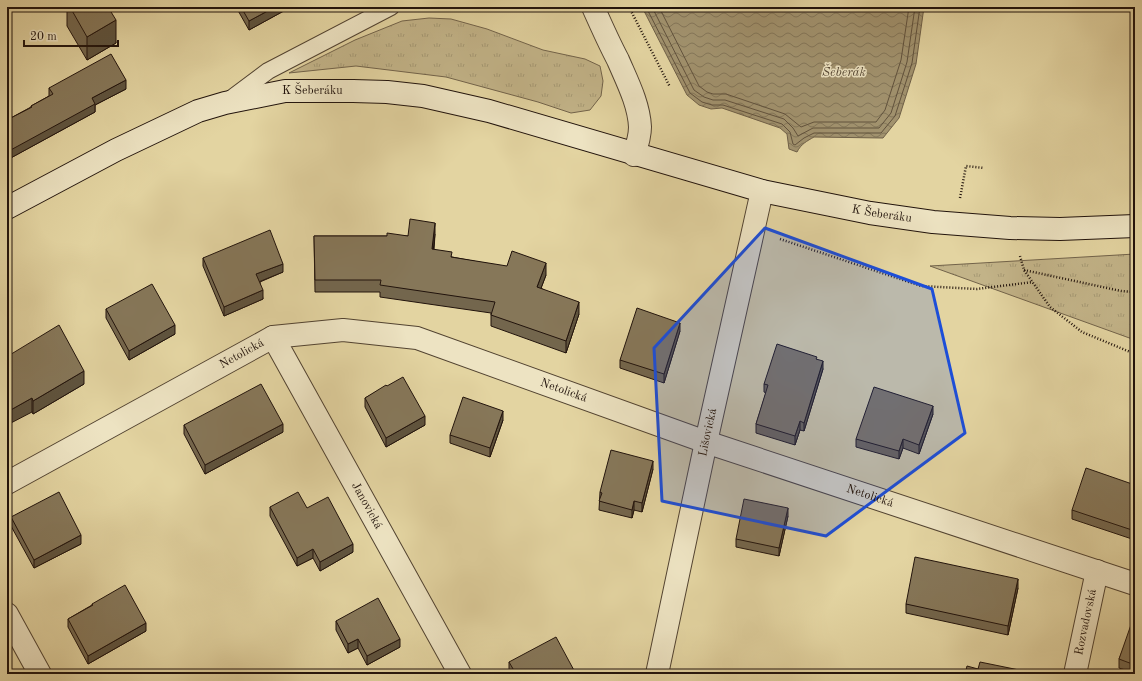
<svg xmlns="http://www.w3.org/2000/svg" width="1142" height="681" font-family="'Old Standard TT',serif">
<style>
.grass{fill:url(#grass-tufts);stroke:#72634a}
.water{fill:url(#water-waves);stroke:#6e5f47}
.lines{fill:none;stroke-linecap:round;stroke-linejoin:round}
.shore{stroke:#61523d;stroke-width:1}
.lane-casing{stroke:#524331;stroke-width:18}
.street-casing{stroke:#524331;stroke-width:24}
.secondary-casing{stroke:#21130c;stroke-width:24}
.path{stroke:#21130c;stroke-width:2.5;stroke-dasharray:1 2;stroke-linecap:butt}
.lane{stroke:#ede3c2;stroke-width:16}
.street{stroke:#ede3c2;stroke-width:22}
.secondary{stroke:#ede3c2;stroke-width:22}
.wall{fill:#73664d;stroke:#21130c}
.shaded-wall{fill:#5e533e;stroke:#21130c}
.building{fill:#867759;stroke:#21130c}
.marked{fill:#1d4ed8;fill-opacity:0.2;stroke:#1d4ed8;stroke-width:3;stroke-linejoin:round}
.labels{text-anchor:middle;dominant-baseline:central;stroke-width:3;stroke-linejoin:round;paint-order:stroke}
.street-label{font-size:12px;fill:#21130c;stroke:#ede3c2}
.water-label{font-size:13px;font-style:italic;fill:#544633;stroke:#ede3c2}
</style>
<defs>
<pattern id="grass-tufts" width="24" height="20" patternUnits="userSpaceOnUse"><rect width="24" height="20" fill="#c2b388"/><path d="M3 7l-1-3M5 7V3M7 7l1-3M15 17l-1-3M17 17v-4M19 17l1-3" fill="none" stroke="#a69974"/></pattern>
<pattern id="water-waves" width="16" height="10" patternUnits="userSpaceOnUse"><rect width="16" height="10" fill="#a1926e"/><path d="M0 5q4-4 8 0t8 0" fill="none" stroke="#837659"/></pattern>
</defs>
<rect width="100%" height="100%" fill="#e3d4a1"/>
<filter id="stains"><feTurbulence type="fractalNoise" baseFrequency=".005" numOctaves="4"/><feColorMatrix values="0 0 0 0 .2 0 0 0 0 .09 0 0 0 0 .02 0 0 0 .5 -.17"/></filter>
<radialGradient id="worn" r=".72"><stop offset=".6" stop-color="#630" stop-opacity="0"/><stop offset="1" stop-color="#630" stop-opacity=".3"/></radialGradient>
<!-- grass -->
<g class="grass">
<polygon points="429,18 451,19 487,29 543,50 585,59 600,66 603,81 601,96 590,110 571,113 538,102 446,77 356,66 289,73 355,40 402,21"/>
<polygon points="1135,254 1135,340 930,266"/>
</g>
<!-- water -->
<path class="water" d="M642 7H924L916 64 899 118 883 138 814 137C807 141 801 144 797 152L789 149 787 134 780 128 722 108 711 109 699 105 687 95Z"/>
<g class="lines">
<!-- shore -->
<g class="shore">
<polyline points="646,7 690,93 702,102 712,105 723,105 782,124 790,132 793,144 795,145 804,138 814,133 881,133 895,116 912,63 920,7"/>
<polyline points="652,7 694,90 704,97 713,100 725,100 784,119 793,128 798,136 813,128 879,128 891,113 907,62 915,7"/>
<polyline points="659,7 699,86 707,92 713,94 726,94 785,114 801,127 814,122 876,122 885,110 901,60 909,7"/>
</g>
<defs>
<polyline id="lane" points="228,101 268,71 391,7"/>
<g id="street">
<path d="M593 7C601 25 609 43 618 60 627 81 639 104 640 127 640 137 637 146 634 155"/>
<path id="s1" d="M273 337 460 674"/>
<path id="s2" d="M7 483 273 337 343 330 417 338 706 442 1135 584"/>
<polyline points="7,614 40,674"/>
<path id="s3" d="M657 674 706 442 762 191"/>
<path id="s4" d="M1075 674 1097 571"/>
</g>
<g id="secondary">
<path id="s5" d="M7 208 116 150 198 111 225 103 285 91H353L387 92 423 96 489 111 762 191 870 213 933 222 1010 228 1060 229 1135 226"/>
</g>
</defs>
<!-- lane casing -->
<use href="#lane" class="lane-casing"/>
<!-- street casing -->
<use href="#street" class="street-casing"/>
<!-- secondary casing -->
<use href="#secondary" class="secondary-casing"/>
<!-- path -->
<g class="path">
<polyline points="629,7 670,87"/>
<polyline points="960,198 966,166 984,168"/>
<polyline points="780,239 921,286 977,289 1033,282"/>
<polyline points="1020,256 1024,270 1050,307 1082,332 1135,354"/>
<polyline points="1024,270 1121,291 1135,292"/>
</g>
<!-- lane -->
<use href="#lane" class="lane"/>
<!-- street -->
<use href="#street" class="street"/>
<!-- secondary -->
<use href="#secondary" class="secondary"/>
</g>
<!-- wall -->
<g class="wall">
<polygon points="67,7 108,7 116,43 87,60 67,26"/>
<polygon points="236,7 291,7 249,30"/>
<polygon points="49,88 126,89 95,105 95,112 7,160 7,120 31,107 31,106 49,96"/>
<polygon points="435,234 434,250 452,257 546,275 541,288 579,314 566,353 491,326 491,313 380,297 380,292 315,292 314,236 408,236"/>
<polygon points="203,258 283,272 260,282 263,299 224,316 203,266"/>
<polygon points="106,309 175,334 129,360 106,318"/>
<polygon points="680,331 664,383 620,368 620,360"/>
<polygon points="8,356 84,384 33,414 8,360"/>
<polygon points="817,359 823,369 804,431 800,430 795,445 756,433 756,424 766,393 764,392 764,384"/>
<polygon points="387,386 425,425 386,447 365,407 365,398"/>
<polygon points="933,414 919,454 903,448 899,459 856,447 856,439"/>
<polygon points="503,420 490,457 450,443 450,435"/>
<polygon points="184,425 283,432 205,474 184,434"/>
<polygon points="653,469 642,512 634,510 632,518 599,510 600,492"/>
<polygon points="1135,485 1132,539 1072,519 1072,510"/>
<polygon points="270,507 307,508 353,552 320,571 313,558 297,566 270,516"/>
<polygon points="788,516 779,556 736,547 736,539"/>
<polygon points="11,517 81,544 34,568 11,526"/>
<polygon points="1018,588 1008,635 906,613 906,604"/>
<polygon points="92,604 146,631 88,664 68,627 68,619 92,605"/>
<polygon points="1135,620 1135,673 1119,668 1119,659"/>
<polygon points="336,621 400,647 367,665 358,648 348,653 336,630"/>
<polygon points="509,662 576,674 511,674 509,670"/>
</g>
<!-- shaded-wall -->
<g class="shaded-wall">
<polygon points="275,7 291,7 249,30 249,21"/>
<polygon points="116,20 116,43 87,60 87,37"/>
<polygon points="126,80 126,89 95,105 95,112 7,160 7,152 92,98"/>
<polygon points="435,223 435,234 432,261 432,249"/>
<polygon points="546,263 546,275 537,299 537,287"/>
<polygon points="283,264 283,272 256,283 256,274"/>
<polygon points="263,290 263,299 224,316 224,307"/>
<polygon points="579,302 579,314 566,353 566,341"/>
<polygon points="680,323 680,331 664,383 664,374"/>
<polygon points="175,325 175,334 129,360 129,351"/>
<polygon points="823,361 823,369 804,431 804,423"/>
<polygon points="84,371 84,384 33,414 33,401"/>
<polygon points="32,398 32,412 7,425 7,412"/>
<polygon points="933,406 933,414 919,454 919,445"/>
<polygon points="503,411 503,420 490,457 490,448"/>
<polygon points="425,416 425,425 386,447 386,438"/>
<polygon points="800,421 800,430 795,445 795,436"/>
<polygon points="283,424 283,432 205,474 205,465"/>
<polygon points="903,439 903,448 899,459 899,451"/>
<polygon points="653,461 653,469 642,512 642,503"/>
<polygon points="634,501 634,510 632,518 632,510"/>
<polygon points="788,508 788,516 779,556 779,548"/>
<polygon points="1135,521 1135,530 1132,539 1132,530"/>
<polygon points="81,535 81,544 34,568 34,560"/>
<polygon points="353,544 353,552 320,571 320,562"/>
<polygon points="313,549 313,558 297,566 297,558"/>
<polygon points="1018,579 1018,588 1008,635 1008,626"/>
<polygon points="146,623 146,631 88,664 88,656"/>
<polygon points="358,639 358,648 348,653 348,644"/>
<polygon points="400,639 400,647 367,665 367,656"/>
</g>
<!-- building -->
<g class="building">
<polygon points="70,7 108,7 116,20 87,37"/>
<polygon points="241,7 275,7 249,21"/>
<polygon points="111,54 126,80 92,98 95,104 7,152 7,120 32,107 31,106 53,94 49,88"/>
<polygon points="410,219 435,223 432,249 452,252 451,257 507,266 512,251 546,263 537,287 579,302 566,341 491,315 495,302 380,285 381,280 315,280 314,236 387,236 387,233 408,236"/>
<polygon points="270,230 283,264 256,274 263,290 224,307 203,258"/>
<polygon points="152,284 175,325 129,351 106,309"/>
<polygon points="637,308 680,323 664,374 620,360"/>
<polygon points="59,325 84,371 33,401 32,398 7,412 7,361 10,359 8,356"/>
<polygon points="777,344 817,357 816,359 823,361 804,423 800,421 795,436 756,424 768,385 764,384"/>
<polygon points="403,377 425,416 386,438 365,398 386,385 387,386"/>
<polygon points="261,384 283,424 205,465 184,425"/>
<polygon points="874,387 933,406 919,445 903,439 899,451 856,439"/>
<polygon points="463,397 503,411 490,448 450,435"/>
<polygon points="611,450 653,461 642,503 634,501 632,510 599,501 602,493 600,492"/>
<polygon points="1086,468 1135,485 1135,521 1132,530 1072,510"/>
<polygon points="59,492 81,535 34,560 11,517"/>
<polygon points="298,492 307,508 328,497 353,544 320,562 313,549 297,558 270,507"/>
<polygon points="744,499 788,508 779,548 736,539"/>
<polygon points="915,557 1018,579 1008,626 906,604"/>
<polygon points="125,585 146,623 88,656 68,619 93,605 92,604"/>
<polygon points="378,598 400,639 367,656 358,639 348,644 336,621"/>
<polygon points="1133,619 1135,620 1135,665 1119,659"/>
<polygon points="556,637 576,674 516,674 509,662"/>
<polygon points="980,662 1024,671 1026,674 965,674 967,666 978,669"/>
</g>
<!-- marked area -->
<path class="marked" d="M765 228 932 289 965 433 826 536 662 501 654 348Z"/>
<g class="labels">
<!-- street labels -->
<g class="street-label">
<text stroke="none"><textPath href="#s5" startOffset="331">K Šeberáku</textPath></text>
<text stroke="none"><textPath href="#s5" startOffset="916">K Šeberáku</textPath></text>
<text stroke="none"><textPath href="#s2" startOffset="268">Netolická</textPath></text>
<text stroke="none"><textPath href="#s2" startOffset="604">Netolická</textPath></text>
<text stroke="none"><textPath href="#s3" startOffset="247">Lišovická</textPath></text>
<text stroke="none"><textPath href="#s2" startOffset="928">Netolická</textPath></text>
<text stroke="none"><textPath href="#s1" startOffset="193">Janovická</textPath></text>
<text stroke="none"><textPath href="#s4" startOffset="53">Rozvadovská</textPath></text>
</g>
<!-- water labels -->
<g class="water-label">
<text x="844" y="72">Šeberák</text>
</g>
</g>
<!-- margin -->
<rect width="1142" height="681" fill="none" stroke="#e3d4a1" stroke-width="24"/>
<rect x="8" y="8" width="1126" height="665" fill="none" stroke="#21130c" stroke-width="2"/>
<rect x="12" y="12" width="1118" height="657" fill="none" stroke="#21130c"/>
<!-- scale -->
<path d="M24 40v6h94v-6" fill="none" stroke="#21130c" stroke-width="2"/>
<text x="30" y="40" font-size="12" fill="#21130c" stroke="#ede3c2" stroke-width="3" paint-order="stroke">20 m</text>
<rect width="100%" height="100%" filter="url(#stains)"/>
<rect width="100%" height="100%" fill="url(#worn)"/>
</svg>
